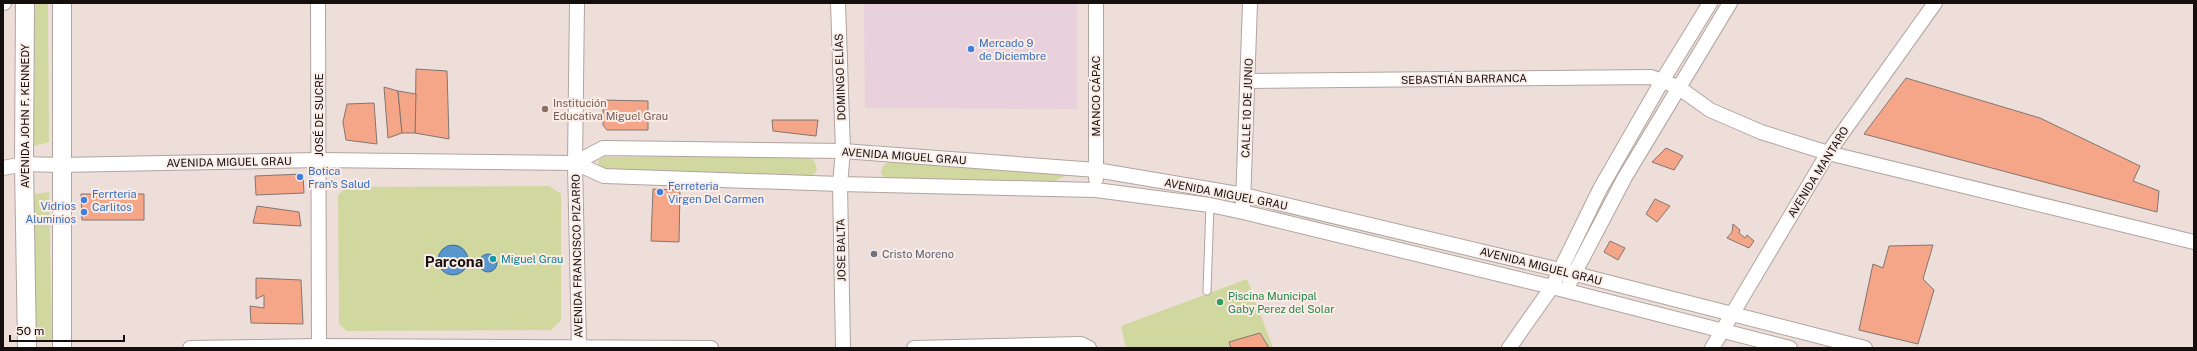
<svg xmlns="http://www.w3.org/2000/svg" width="2197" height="351" font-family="'Public Sans',sans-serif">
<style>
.commercial{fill:#e8d0dc}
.green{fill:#d0d8a0}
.water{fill:#5996cd;stroke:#446e93}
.building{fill:#f6a688;stroke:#827570}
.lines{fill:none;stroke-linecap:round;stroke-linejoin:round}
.service-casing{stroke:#b1a49f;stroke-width:9}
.minor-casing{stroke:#b1a49f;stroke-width:16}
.tertiary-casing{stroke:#b1a49f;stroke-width:20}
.service{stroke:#fff;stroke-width:7}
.minor{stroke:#fff;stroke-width:14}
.tertiary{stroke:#fff;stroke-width:18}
.shop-dot{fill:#3f7fe0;stroke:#faece6;stroke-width:1.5}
.education-dot{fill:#8d6e63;stroke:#faece6;stroke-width:1.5}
.worship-dot{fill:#6b7280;stroke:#faece6;stroke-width:1.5}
.culture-dot{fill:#0f9aa8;stroke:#faece6;stroke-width:1.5}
.leisure-dot{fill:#2e9e5b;stroke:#faece6;stroke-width:1.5}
.labels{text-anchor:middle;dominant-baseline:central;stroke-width:4;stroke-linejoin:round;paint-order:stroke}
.shop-label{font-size:11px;fill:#366cbe;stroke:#faece6;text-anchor:start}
.street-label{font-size:11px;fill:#140f0d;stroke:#faece6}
.education-label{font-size:11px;fill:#785e54;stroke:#faece6;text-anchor:start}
.worship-label{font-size:11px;fill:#5b616d;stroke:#faece6;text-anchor:start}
.culture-label{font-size:11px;fill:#0d838f;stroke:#faece6;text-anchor:start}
.leisure-label{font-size:11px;fill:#27864d;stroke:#faece6;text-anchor:start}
.district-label{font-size:15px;font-weight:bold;fill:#140f0d;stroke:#faece6}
</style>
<rect width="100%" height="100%" fill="#edded9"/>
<!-- commercial -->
<polygon class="commercial" points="864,3 1077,3 1077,109 865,108"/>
<!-- green -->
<g class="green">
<polygon points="32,3 48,3 49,142 34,146 32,137"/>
<path d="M808 155C814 159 816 163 817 170L811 178 602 170 598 164 599 160 603 157Z"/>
<polygon points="889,161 1057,172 1065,176 1054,181 885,178 881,173 882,167"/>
<polygon points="549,186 561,194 561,320 551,330 347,331 339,324 338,195 347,187"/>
<polygon points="49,192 52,341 33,341 34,194"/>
<polygon points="1247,279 1273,348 1126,348 1121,326"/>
</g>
<!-- water -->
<g class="water">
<circle cx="453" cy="260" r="15"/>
<circle cx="488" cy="263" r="9"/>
</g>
<!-- building -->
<g class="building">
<polygon points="416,69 447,71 449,139 415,133"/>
<polygon points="1906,78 2040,118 2140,166 2133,181 2159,191 2157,212 1864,134"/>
<polygon points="384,87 398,91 402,133 388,138"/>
<polygon points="398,91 416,94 415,133 402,133"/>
<polygon points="603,100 648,101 648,130 607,130 603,125"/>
<polygon points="374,103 377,144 346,140 343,122 347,104"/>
<polygon points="772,120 818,120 816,136 773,131"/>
<polygon points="1666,148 1683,156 1674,170 1652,162"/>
<polygon points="303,174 304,193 256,195 255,176"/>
<polygon points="653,189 680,190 679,242 651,241"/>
<polygon points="81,194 144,194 144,220 82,220"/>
<polygon points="1655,199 1670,206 1657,222 1646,214"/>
<polygon points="257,206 299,212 301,226 253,223"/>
<polygon points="1733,224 1740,230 1739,233 1745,238 1747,235 1754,241 1749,248 1727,238 1732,232"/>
<polygon points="1610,241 1625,248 1618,260 1604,252"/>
<polygon points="1933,245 1923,279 1934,290 1918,344 1859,330 1873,264 1883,268 1889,246"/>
<polygon points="256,278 301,280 303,324 251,323 250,306 264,308 264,295 256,299"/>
<polygon points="1260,333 1269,348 1231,348 1229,342"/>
</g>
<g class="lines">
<defs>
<polyline id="service" points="1207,291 1210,205"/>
<g id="minor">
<polyline points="3,3 4,3"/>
<polyline points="318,3 319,348"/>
<polyline points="577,3 575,163 579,348"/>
<polyline points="838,3 843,151 840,184 843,348"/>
<polyline points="1096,3 1096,179"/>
<polyline points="1248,81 1651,77 1678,87 1710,110 1761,132 1828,153 2194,242"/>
<polyline points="575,163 603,148 843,151 1096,170 1244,195 1560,270 1865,348"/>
<polyline points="3,168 24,164 60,165 319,160 575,163 604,176 840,184 1096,190 1210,205 1243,212 1552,287 1790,348"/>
<polyline points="1243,204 1250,3"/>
<polyline points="1570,282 1625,177 1730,3"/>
<polyline points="190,348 319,346 711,348"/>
<polyline points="914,348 1081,344 1089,348"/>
<polyline points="1509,348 1552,287 1600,189 1662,81 1710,3"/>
<polyline points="1712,348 1828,153 1935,3"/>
</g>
<g id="tertiary">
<polyline points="25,3 24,164 27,348"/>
<polyline points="62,3 62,348"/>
</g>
</defs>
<!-- service casing -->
<use href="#service" class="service-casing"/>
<!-- minor casing -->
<use href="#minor" class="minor-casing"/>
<!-- tertiary casing -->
<use href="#tertiary" class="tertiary-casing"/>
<!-- service -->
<use href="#service" class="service"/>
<!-- minor -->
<use href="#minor" class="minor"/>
<!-- tertiary -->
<use href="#tertiary" class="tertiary"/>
</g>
<!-- markers -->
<g class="shop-dot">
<circle cx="971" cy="49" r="4"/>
<circle cx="300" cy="177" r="4"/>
<circle cx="660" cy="192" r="4"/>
<circle cx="84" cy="200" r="4"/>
<circle cx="84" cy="212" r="4"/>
</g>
<circle class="education-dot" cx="545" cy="109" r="4"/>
<circle class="worship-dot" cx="874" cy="254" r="4"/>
<circle class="culture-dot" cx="493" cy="259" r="4"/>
<circle class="leisure-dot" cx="1220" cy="302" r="4"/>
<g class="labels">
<!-- shop labels -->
<g class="shop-label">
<text x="979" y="43">Mercado 9<tspan x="979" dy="13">de Diciembre</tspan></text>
<text x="308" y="171">Botica<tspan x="308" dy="13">Fran's Salud</tspan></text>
<text x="668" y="186">Ferreteria<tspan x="668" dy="13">Virgen Del Carmen</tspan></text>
<text x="92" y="194">Ferrteria<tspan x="92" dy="13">Carlitos</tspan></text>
<text x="76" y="206" text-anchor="end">Vidrios<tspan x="76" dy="13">Aluminios</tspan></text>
</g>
<!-- street labels -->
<g class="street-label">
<text transform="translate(840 77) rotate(-92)">DOMINGO ELÍAS</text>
<text transform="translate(1464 79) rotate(-1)">SEBASTIÁN BARRANCA</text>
<text transform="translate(1096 96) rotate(-90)">MANCO CÁPAC</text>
<text transform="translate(1247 108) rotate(-88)">CALLE 10 DE JUNIO</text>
<text transform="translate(319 115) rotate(-90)">JOSÉ DE SUCRE</text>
<text transform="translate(25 116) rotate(-90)">AVENIDA JOHN F. KENNEDY</text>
<text transform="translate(904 156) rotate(4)">AVENIDA MIGUEL GRAU</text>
<text transform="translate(229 162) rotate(-1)">AVENIDA MIGUEL GRAU</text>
<text transform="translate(1818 172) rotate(-58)">AVENIDA MANTARO</text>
<text transform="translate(1226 194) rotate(11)">AVENIDA MIGUEL GRAU</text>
<text transform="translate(841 250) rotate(-91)">JOSE BALTA</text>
<text transform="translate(577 256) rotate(-91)">AVENIDA FRANCISCO PIZARRO</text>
<text transform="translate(1541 266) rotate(14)">AVENIDA MIGUEL GRAU</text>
</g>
<!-- education labels -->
<g class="education-label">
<text x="553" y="103">Institución<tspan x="553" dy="13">Educativa Miguel Grau</tspan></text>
</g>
<!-- worship labels -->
<g class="worship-label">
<text x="882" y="254">Cristo Moreno</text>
</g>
<!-- culture labels -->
<g class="culture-label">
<text x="501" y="259">Miguel Grau</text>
</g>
<!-- leisure labels -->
<g class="leisure-label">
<text x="1228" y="296">Piscina Municipal<tspan x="1228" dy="13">Gaby Perez del Solar</tspan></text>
</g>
<!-- district labels -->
<g class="district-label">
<text x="454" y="261">Parcona</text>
</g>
</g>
<!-- border -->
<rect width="2197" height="351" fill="none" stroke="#140f0d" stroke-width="8"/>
<!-- scale -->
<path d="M10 335v6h114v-6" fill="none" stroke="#140f0d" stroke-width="2"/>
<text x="16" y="335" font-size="12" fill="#140f0d" stroke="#faece6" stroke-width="3" paint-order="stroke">50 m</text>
</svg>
